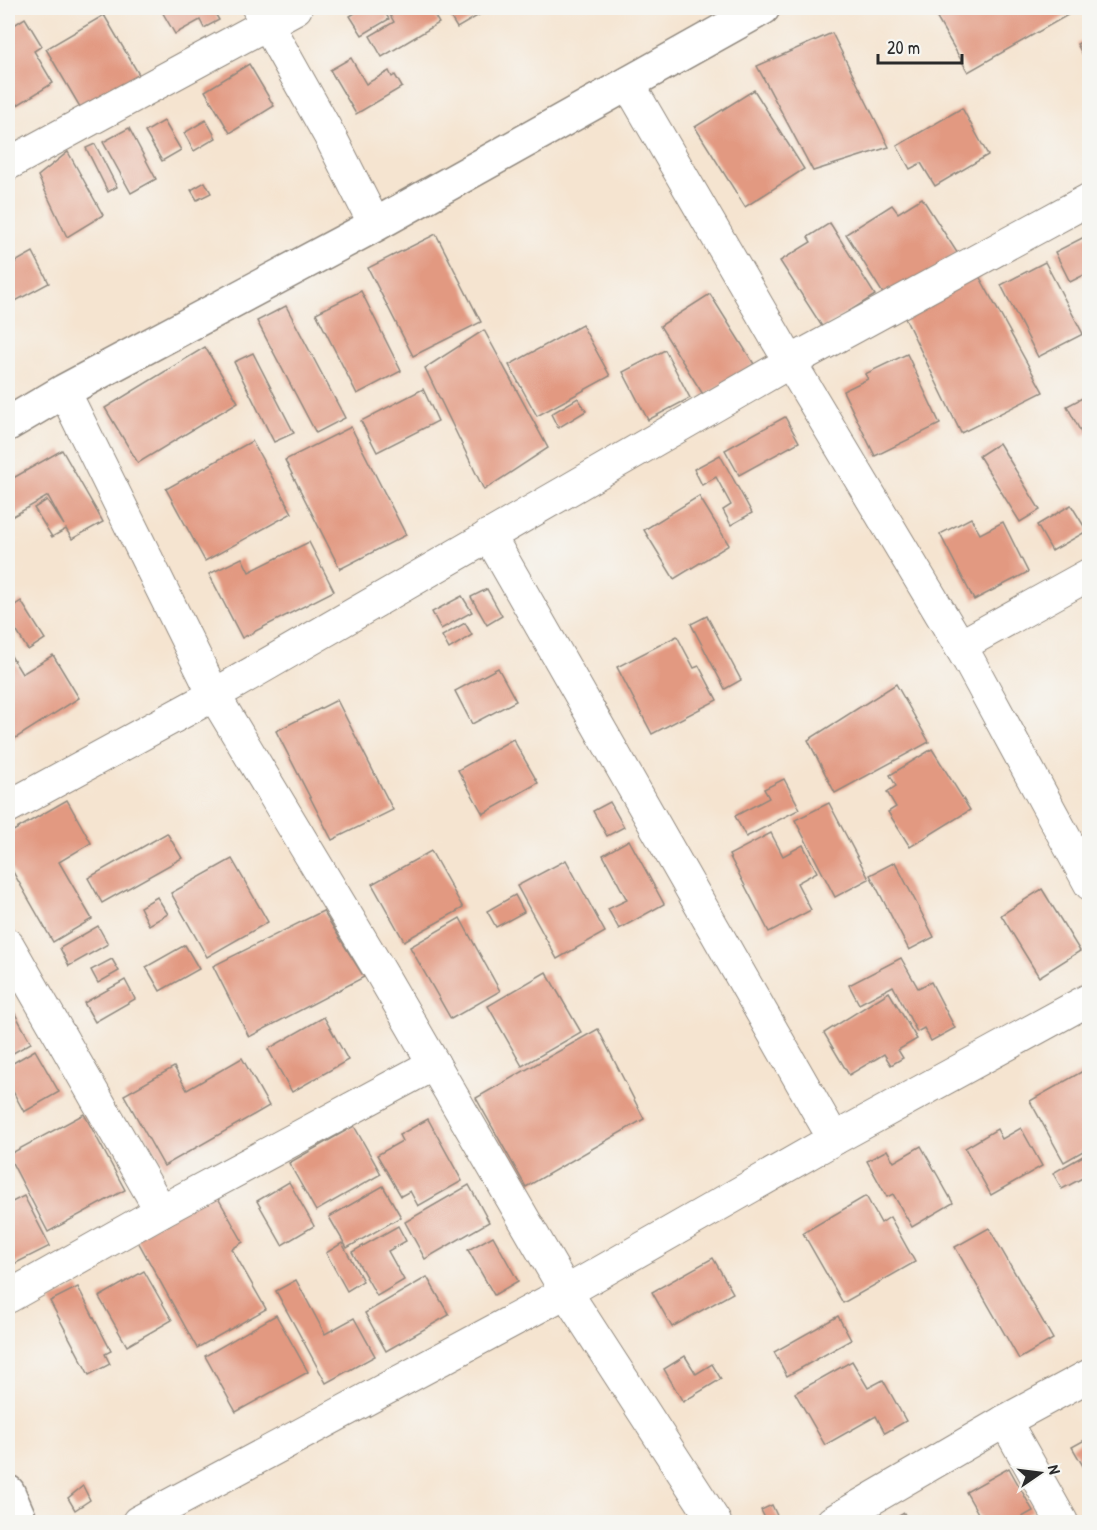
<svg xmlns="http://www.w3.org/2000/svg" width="1097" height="1530" font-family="'Patrick Hand',sans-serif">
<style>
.building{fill:#e29981}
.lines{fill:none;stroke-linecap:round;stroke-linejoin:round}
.minor-casing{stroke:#90887e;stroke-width:34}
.tertiary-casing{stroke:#90887e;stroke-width:36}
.minor{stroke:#fff;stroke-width:32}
.tertiary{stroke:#fff;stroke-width:33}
</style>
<rect width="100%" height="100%" fill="#f6f6f2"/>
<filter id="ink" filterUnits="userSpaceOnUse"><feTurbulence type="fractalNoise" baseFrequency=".0167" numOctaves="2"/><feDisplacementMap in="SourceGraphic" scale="12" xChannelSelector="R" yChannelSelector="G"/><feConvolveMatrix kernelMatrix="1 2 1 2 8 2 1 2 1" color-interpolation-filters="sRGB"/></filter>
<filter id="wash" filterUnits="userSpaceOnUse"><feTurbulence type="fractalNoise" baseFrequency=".008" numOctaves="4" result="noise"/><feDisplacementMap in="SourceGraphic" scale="24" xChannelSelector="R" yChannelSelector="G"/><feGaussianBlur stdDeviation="1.35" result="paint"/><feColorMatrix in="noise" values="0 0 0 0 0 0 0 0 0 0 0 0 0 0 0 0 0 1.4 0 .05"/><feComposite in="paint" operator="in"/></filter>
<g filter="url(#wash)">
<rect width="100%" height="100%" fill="#f5e4d0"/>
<g id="blocks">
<!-- building -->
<g class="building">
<polygon points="160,8 212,8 219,20 204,28 200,20 175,34"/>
<polygon points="352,8 382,8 389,19 362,35 350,16 355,13"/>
<polygon points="386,8 430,8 439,23 382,57 370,36 394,22"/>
<polygon points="445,8 491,8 457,28"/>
<polygon points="931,8 1080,8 968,72"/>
<polygon points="104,15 141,78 83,112 46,49"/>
<polygon points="25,18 42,46 34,51 53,83 8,111 8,29"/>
<polygon points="832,33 889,147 813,171 757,66"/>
<polygon points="1090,38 1090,68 1077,44"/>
<polygon points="351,58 366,84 389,71 392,77 395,75 402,87 356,114 330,70"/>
<polygon points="249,64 274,106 230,133 205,91"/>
<polygon points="754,90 804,169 745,207 695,127"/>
<polygon points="962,108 988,155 935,186 921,163 910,169 897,146"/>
<polygon points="206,120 216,138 194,151 184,133"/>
<polygon points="164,121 181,150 162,161 145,132"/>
<polygon points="129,128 156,179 131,193 103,142"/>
<polygon points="95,144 117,187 108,192 86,148"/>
<polygon points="68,152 103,215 67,237 38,176"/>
<polygon points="205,182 211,193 197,200 191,190"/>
<polygon points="922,198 958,254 887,300 846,234 892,205 898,213"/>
<polygon points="830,223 875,295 823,328 780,261 811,242 808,237"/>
<polygon points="436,234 481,322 413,356 368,268"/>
<polygon points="1090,234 1090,272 1070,282 1055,252"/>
<polygon points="33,252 49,283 8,305 8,274 10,272 8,266"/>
<polygon points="1045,262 1083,334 1038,357 1001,285"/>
<polygon points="978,274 1043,392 961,433 904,316"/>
<polygon points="361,291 401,371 357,394 316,313"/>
<polygon points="710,294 754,364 704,396 660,326"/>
<polygon points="286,306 345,418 316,433 257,321"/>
<polygon points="582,325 610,376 537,416 509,365"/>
<polygon points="484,330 548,448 484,490 425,368"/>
<polygon points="205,347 238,402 138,463 105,408"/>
<polygon points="665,350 690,398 648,420 623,372"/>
<polygon points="253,353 294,433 274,442 234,362"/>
<polygon points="907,354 940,424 875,456 843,391 868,379 865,374"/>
<polygon points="423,389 438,421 377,452 361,421"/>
<polygon points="1090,394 1090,433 1083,436 1067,406"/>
<polygon points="578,398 586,411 558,428 551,414"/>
<polygon points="785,417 799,442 739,475 725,450"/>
<polygon points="351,427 406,535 340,569 285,460"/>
<polygon points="252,441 292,513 205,561 166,489"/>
<polygon points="999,443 1040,510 1020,522 979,456"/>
<polygon points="62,450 103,522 72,539 66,529 52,537 34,508 47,500 64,525 48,496 8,519 8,481"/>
<polygon points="720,455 752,513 731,525 723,510 731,505 716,477 702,485 694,469"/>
<polygon points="699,496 729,545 674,579 644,530"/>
<polygon points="1071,505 1087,531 1052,551 1037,525"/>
<polygon points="971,518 980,534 1003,522 1028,572 974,600 940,534"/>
<polygon points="309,542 334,591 242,638 209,574 242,558 249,572"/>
<polygon points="487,589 502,616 487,625 471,597"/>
<polygon points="462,596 472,612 441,629 432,612"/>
<polygon points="21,601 45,639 28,650 8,617 8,610"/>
<polygon points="707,616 741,680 725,689 691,624"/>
<polygon points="465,623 472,635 449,649 442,636"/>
<polygon points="677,636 694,668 699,666 717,700 652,734 617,667"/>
<polygon points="8,651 22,674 53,655 79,698 8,743"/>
<polygon points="498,668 516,701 472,724 455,691"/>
<polygon points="896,684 929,742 835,793 808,740"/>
<polygon points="337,700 393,810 332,840 276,731"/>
<polygon points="513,739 538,783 483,814 458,770"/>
<polygon points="932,749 970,810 910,847 888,812 896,807 887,792 896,786 890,775"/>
<polygon points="784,779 800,809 746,837 735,816 769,798 764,789"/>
<polygon points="67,800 91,843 59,862 92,919 53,942 8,863 8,834"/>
<polygon points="610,802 624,827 607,836 593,811"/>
<polygon points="829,803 869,879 835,897 795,820"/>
<polygon points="167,833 182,858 102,903 88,878"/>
<polygon points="771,833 783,856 803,845 817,872 797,883 811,910 769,932 729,855"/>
<polygon points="629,840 664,904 619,929 608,909 627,900 603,855"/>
<polygon points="431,851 463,908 404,941 372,884"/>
<polygon points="232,859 268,922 207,957 171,893"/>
<polygon points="566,860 605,932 557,959 517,886"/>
<polygon points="895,862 934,937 909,950 870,875"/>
<polygon points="1042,889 1080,951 1039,977 1001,915"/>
<polygon points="515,895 524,912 496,927 487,911"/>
<polygon points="157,897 168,914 149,925 140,907"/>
<polygon points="323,911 364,977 249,1037 213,966"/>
<polygon points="460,918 500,991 451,1019 410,947"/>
<polygon points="98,926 108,944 69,966 60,948"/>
<polygon points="185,945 199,969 160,991 146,967"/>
<polygon points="901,958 918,988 931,982 955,1028 931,1041 924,1028 917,1032 893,986 859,1004 849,985"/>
<polygon points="112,959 119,971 98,983 91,970"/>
<polygon points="546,972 581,1032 522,1066 488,1006"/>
<polygon points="125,980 135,999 95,1022 84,1003"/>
<polygon points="889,992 917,1039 898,1050 903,1058 891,1065 884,1054 849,1075 824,1033"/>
<polygon points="8,1001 31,1043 8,1056"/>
<polygon points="324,1017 348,1060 292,1092 268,1049"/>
<polygon points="598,1029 644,1119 526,1187 476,1098"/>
<polygon points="35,1050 59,1092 24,1112 10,1086 8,1087 8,1066"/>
<polygon points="242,1058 269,1106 164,1166 124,1095 174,1067 187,1090"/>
<polygon points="1090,1067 1090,1147 1064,1162 1030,1101"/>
<polygon points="84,1114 125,1190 48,1232 8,1155"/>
<polygon points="428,1119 462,1181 418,1206 410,1191 401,1196 377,1155 402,1141 399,1135"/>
<polygon points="354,1126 381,1174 316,1211 289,1163"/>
<polygon points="1021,1128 1042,1166 991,1195 965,1148 997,1129 1002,1139"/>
<polygon points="921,1146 953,1203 912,1227 893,1194 887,1197 867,1161 887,1150 894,1162"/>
<polygon points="1090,1152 1090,1174 1062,1189 1053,1173"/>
<polygon points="289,1182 314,1226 282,1245 257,1201"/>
<polygon points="469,1185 489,1222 425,1259 405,1222"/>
<polygon points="383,1186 401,1217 347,1248 329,1217"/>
<polygon points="214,1191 243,1242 232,1249 266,1309 197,1348 135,1236"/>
<polygon points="24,1196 50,1246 8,1267 8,1204"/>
<polygon points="866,1196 881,1223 890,1217 915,1262 843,1303 803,1233"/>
<polygon points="398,1226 406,1241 388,1251 404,1280 377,1296 352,1252"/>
<polygon points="989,1228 1053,1339 1019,1359 955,1247"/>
<polygon points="493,1236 518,1281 494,1295 468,1250"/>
<polygon points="342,1243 363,1281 347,1291 326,1253"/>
<polygon points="713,1258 733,1293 672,1327 652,1292"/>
<polygon points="144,1271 172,1320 127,1346 99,1297"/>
<polygon points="427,1277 449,1315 386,1351 365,1313"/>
<polygon points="296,1280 325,1334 354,1318 375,1356 326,1383 276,1291"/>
<polygon points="78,1287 111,1351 105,1354 110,1364 89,1375 50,1301"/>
<polygon points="276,1315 308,1372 236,1412 205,1356"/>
<polygon points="838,1316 851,1340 787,1376 774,1352"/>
<polygon points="685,1356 696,1374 712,1364 721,1379 683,1402 664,1369"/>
<polygon points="852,1361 868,1388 883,1380 906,1421 885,1433 876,1416 825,1445 795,1393"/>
<polygon points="1090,1437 1090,1478 1072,1447"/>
<polygon points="1009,1468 1033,1511 1013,1522 983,1522 966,1492"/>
<polygon points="83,1486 90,1500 75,1510 68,1498"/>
<polygon points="772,1505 780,1522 767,1522 761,1510"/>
<polygon points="904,1513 909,1522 889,1522"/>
</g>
</g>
</g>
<g filter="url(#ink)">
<use href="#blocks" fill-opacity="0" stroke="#90887e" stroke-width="1.5"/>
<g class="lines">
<defs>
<g id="minor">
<polyline points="258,8 332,140 375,225"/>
<polyline points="628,83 790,362 969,661 1090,884"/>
<polyline points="8,164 296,8"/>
<polyline points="64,391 214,695 380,971 566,1292 715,1522"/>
<polyline points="489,535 834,1139"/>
<polyline points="960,646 1090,574"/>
<polyline points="8,807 214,695 790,362 1090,199"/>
<polyline points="8,945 161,1211"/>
<polyline points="8,1297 161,1211 434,1064"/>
<polyline points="1005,1421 1062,1522"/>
<polyline points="138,1522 566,1292 834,1139 1090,999"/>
<polyline points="832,1522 1005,1421 1090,1375"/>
</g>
<g id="tertiary">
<polyline points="8,424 64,391 375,225 763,8"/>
<polyline points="8,1492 21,1522"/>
</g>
</defs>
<!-- minor casing -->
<use href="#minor" class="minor-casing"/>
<!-- tertiary casing -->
<use href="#tertiary" class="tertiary-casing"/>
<!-- minor -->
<use href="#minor" class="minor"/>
<!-- tertiary -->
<use href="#tertiary" class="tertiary"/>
</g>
</g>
<!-- margin -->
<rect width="1097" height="1530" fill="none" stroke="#f6f6f2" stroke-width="30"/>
<!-- north arrow -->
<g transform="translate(1040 1473) rotate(76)" stroke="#f6f6f2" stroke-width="4.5" paint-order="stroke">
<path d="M0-4.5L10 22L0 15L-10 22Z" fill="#2b2b2b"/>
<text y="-9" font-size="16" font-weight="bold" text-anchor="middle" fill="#2b2b2b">N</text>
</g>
<!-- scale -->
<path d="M878 54v9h84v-9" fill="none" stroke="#2b2b2b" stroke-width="3"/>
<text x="887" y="54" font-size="18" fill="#2b2b2b" stroke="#f6f6f2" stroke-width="4.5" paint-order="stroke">20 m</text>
</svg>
